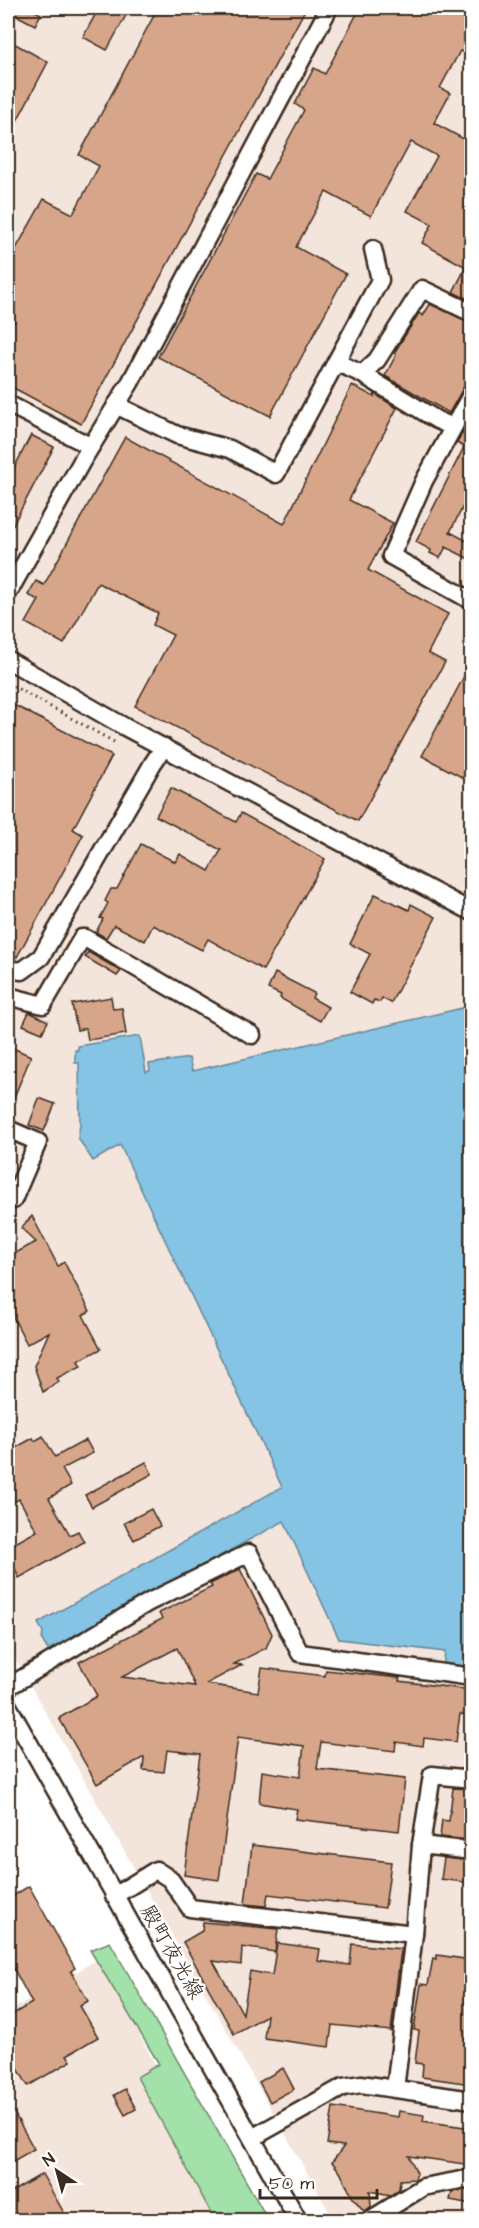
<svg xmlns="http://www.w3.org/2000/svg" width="479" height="2228" font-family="'Architects Daughter','Klee One',sans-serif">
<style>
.built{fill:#f3e4dc}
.green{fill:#a2e1a9;stroke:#6e8664;stroke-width:1.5}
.water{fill:#85c4e5;stroke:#678695;stroke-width:1.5}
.building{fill:#d7a68a;stroke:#3b2a1e;stroke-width:1.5;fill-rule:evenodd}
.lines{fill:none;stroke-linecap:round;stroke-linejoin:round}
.minor-casing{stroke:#3b2a1e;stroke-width:21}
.path{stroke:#3b2a1e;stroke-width:3;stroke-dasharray:1.5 4.5;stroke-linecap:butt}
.minor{stroke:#fff;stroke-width:16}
.labels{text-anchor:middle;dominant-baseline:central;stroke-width:4.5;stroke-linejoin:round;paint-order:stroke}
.street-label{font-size:21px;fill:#3b2a1e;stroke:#fff}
</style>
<rect width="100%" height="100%" fill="#fff"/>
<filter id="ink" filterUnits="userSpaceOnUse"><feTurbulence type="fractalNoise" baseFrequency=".0167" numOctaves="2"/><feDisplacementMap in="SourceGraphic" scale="12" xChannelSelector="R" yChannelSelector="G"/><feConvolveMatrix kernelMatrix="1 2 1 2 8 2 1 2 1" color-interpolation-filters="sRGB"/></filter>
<g filter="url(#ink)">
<!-- built -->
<g class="built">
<polygon points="8,8 471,8 471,1006 192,1071 189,1058 149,1065 150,1072 146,1072 75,1050 76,1063 79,1063 80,1124 78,1138 119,1145 282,1487 43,1632 48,1650 284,1521 339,1639 446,1652 468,1669 469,1647 471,1648 471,2220 334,2220 8,1646"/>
<polygon points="100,1958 235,2220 8,2220 8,2012"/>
</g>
<!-- green -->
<polygon class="green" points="110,1942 267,2218 263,2220 215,2220 137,2077 159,2064 90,1950"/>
<!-- water -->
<polygon class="water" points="471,1006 472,1648 469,1648 468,1669 443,1667 445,1652 339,1639 284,1521 48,1650 42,1640 43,1632 38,1623 282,1487 120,1145 93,1161 78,1138 80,1124 79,1063 75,1063 75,1050 78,1050 78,1046 140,1036 146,1072 150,1071 149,1064 189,1058 192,1071"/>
<!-- building -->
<g class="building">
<polygon points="8,8 29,8 41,14 35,25 8,11"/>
<polygon points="99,8 130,8 107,50 83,37"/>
<polygon points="158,8 306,8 81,424 8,385 8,335 15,321 8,316 8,263 44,199 73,214 99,166 79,155"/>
<polygon points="360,8 471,8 471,41 465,53 460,51 440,88 450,93 434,123 471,143 471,301 453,292 466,267 422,243 432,224 407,211 437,156 411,142 371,216 326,192 296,247 346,274 270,416 158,357 256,174 267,179 304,110 295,104 314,68 325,74"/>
<polygon points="8,40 48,62 8,138"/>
<polygon points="430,304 471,323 471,374 449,413 385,376 396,355 394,353 419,313 423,316"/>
<polygon points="352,385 374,397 375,394 397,408 349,500 393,523 368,570 448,614 428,653 445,662 358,821 135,706 173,635 153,625 158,613 98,583 64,644 26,623 39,600 28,595 36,581 44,585 125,437 284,524"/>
<polygon points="471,416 471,491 450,532 471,543 471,560 446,547 440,558 430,553 431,550 416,542 464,447 457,443"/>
<polygon points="31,435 54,447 8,534 8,480"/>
<polygon points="471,663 471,782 422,756"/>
<polygon points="8,702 112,756 73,829 83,835 17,957 8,952"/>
<polygon points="171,788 236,822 241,813 325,859 263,970 208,939 202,950 153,925 145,941 114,925 106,938 96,932 103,919 100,918 108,903 105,901 111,889 117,889 141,844 175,862 180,854 209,871 221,850 156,816"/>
<polygon points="375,894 409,910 411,904 436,917 391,1003 382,998 380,1002 374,1000 372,1004 350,992 370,954 350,944"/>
<polygon points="88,952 121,971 117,976 85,957"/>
<polygon points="275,973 314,993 312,998 328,1007 320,1021 280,998 281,995 268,989"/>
<polygon points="111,997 113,1009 122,1008 126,1034 88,1040 86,1028 77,1030 72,1004"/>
<polygon points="29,1012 48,1021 42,1033 23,1025"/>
<polygon points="8,1046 31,1056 8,1112"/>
<polygon points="39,1098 55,1104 44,1131 29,1125"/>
<polygon points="32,1216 58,1266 64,1262 90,1311 83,1315 101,1349 78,1361 81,1366 57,1378 59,1382 43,1392 34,1366 49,1332 27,1344 8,1307 8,1257 36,1242 21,1228"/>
<polygon points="43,1436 55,1457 86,1440 93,1453 62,1469 71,1485 49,1498 70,1535 78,1531 84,1542 19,1578 15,1569 8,1574 8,1547 37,1531 19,1499 8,1505 8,1452 33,1438 35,1441"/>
<polygon points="146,1462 152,1474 92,1507 85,1495"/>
<polygon points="151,1509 160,1526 134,1540 124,1523"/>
<path d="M240 1569 272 1634 266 1648 234 1664 242 1665 206 1684 258 1692 262 1668 325 1676 326 1670 400 1678 399 1681 471 1690 468 1715 460 1714 456 1742 424 1738 423 1746 396 1742 395 1751 321 1742 317 1769 405 1779 399 1831 295 1819 297 1809 259 1803 262 1771 300 1777 304 1746 238 1737 219 1880 184 1875 200 1754 167 1750 164 1772 143 1770 144 1757 97 1784 59 1718 97 1696 79 1662 162 1619 159 1613 212 1587 210 1584ZM177 1648 195 1686 122 1677Z"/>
<polygon points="453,1788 471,1789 471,1840 440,1837 442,1820 449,1821"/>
<polygon points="252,1845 391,1862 385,1908 268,1894 266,1906 245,1904"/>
<polygon points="444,1858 471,1861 471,1883 441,1879"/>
<polygon points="29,1886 75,1968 71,1971 88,2001 80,2006 98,2037 67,2055 71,2061 28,2086 8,2051 8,2017 32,2003 8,1958 8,1899"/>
<polygon points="203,1922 278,1929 275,1952 242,1947 241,1965 213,1961 243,2014 250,1971 272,1975 277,1943 320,1949 318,1961 350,1965 352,1944 401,1949 391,2031 332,2025 329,2047 264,2038 267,2015 234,2034 183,1942 202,1931"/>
<polygon points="437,1955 471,1960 471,2084 422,2077 423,2064 415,2063 419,2031 414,2030 421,1984 428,1985 433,1958 437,1959"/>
<polygon points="283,2068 294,2089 270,2102 259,2082"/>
<polygon points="125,2089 136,2109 125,2115 114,2095"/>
<polygon points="8,2102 34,2149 8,2164"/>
<polygon points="333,2107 398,2117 399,2111 424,2115 423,2121 471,2128 471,2165 409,2156 417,2173 415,2179 400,2180 399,2189 391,2195 370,2191 371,2207 364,2211 353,2198 340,2172 332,2162 344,2146 327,2144"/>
<polygon points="42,2174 68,2220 8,2220 8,2194"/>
<polygon points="465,2190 471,2191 471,2204 450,2200 452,2192"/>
</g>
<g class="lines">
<defs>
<g id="minor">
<polyline points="336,362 362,374 377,360 422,289 472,313"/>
<polyline points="362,374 437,420 453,427"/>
<polyline points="472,393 424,481 391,556 472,601"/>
<polyline points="8,404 90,446"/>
<polyline points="116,405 177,435 230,449 276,474 380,280 373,249"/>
<polyline points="8,593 82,461 130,383 329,8"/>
<polyline points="8,660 125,727 472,912"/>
<polyline points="8,969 22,971 41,957 153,763 164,747"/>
<polyline points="8,996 43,1005 82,938 85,938 252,1035"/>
<polyline points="8,1129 38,1142 13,1200"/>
<polyline points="8,1687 149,1602 249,1553 300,1653 472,1677"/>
<polyline points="8,1706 298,2220"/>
<polyline points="421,1845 472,1851"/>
<polyline points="114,1896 156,1870 170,1879 190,1908 414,1934"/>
<polyline points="395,2089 414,1934 421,1845 432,1775 472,1779"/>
<polyline points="252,2138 343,2087 361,2084 472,2100"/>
<polyline points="370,2220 423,2187 472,2178"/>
</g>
</defs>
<!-- minor casing -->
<use href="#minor" class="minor-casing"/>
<!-- path -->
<polyline class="path" points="13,686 116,743"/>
<!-- minor -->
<use href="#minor" class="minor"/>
</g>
</g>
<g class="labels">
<!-- street labels -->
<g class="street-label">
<text transform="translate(172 1952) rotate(60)">殿町夜光線</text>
</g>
</g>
<!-- margin -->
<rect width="479" height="2228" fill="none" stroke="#fff" stroke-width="30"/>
<rect x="15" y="15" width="449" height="2198" fill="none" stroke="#3b2a1e" stroke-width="2" filter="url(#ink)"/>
<!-- north arrow -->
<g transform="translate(57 2171) rotate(324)" stroke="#ffffff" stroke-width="4.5" paint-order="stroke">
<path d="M0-4.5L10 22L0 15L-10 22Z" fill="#3b2a1e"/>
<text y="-9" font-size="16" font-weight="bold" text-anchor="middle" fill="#3b2a1e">N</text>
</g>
<!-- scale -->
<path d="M260 2189v9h117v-9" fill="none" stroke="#3b2a1e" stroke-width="3"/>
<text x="269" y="2189" font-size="18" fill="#3b2a1e" stroke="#ffffff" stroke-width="4.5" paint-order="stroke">50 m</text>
</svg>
